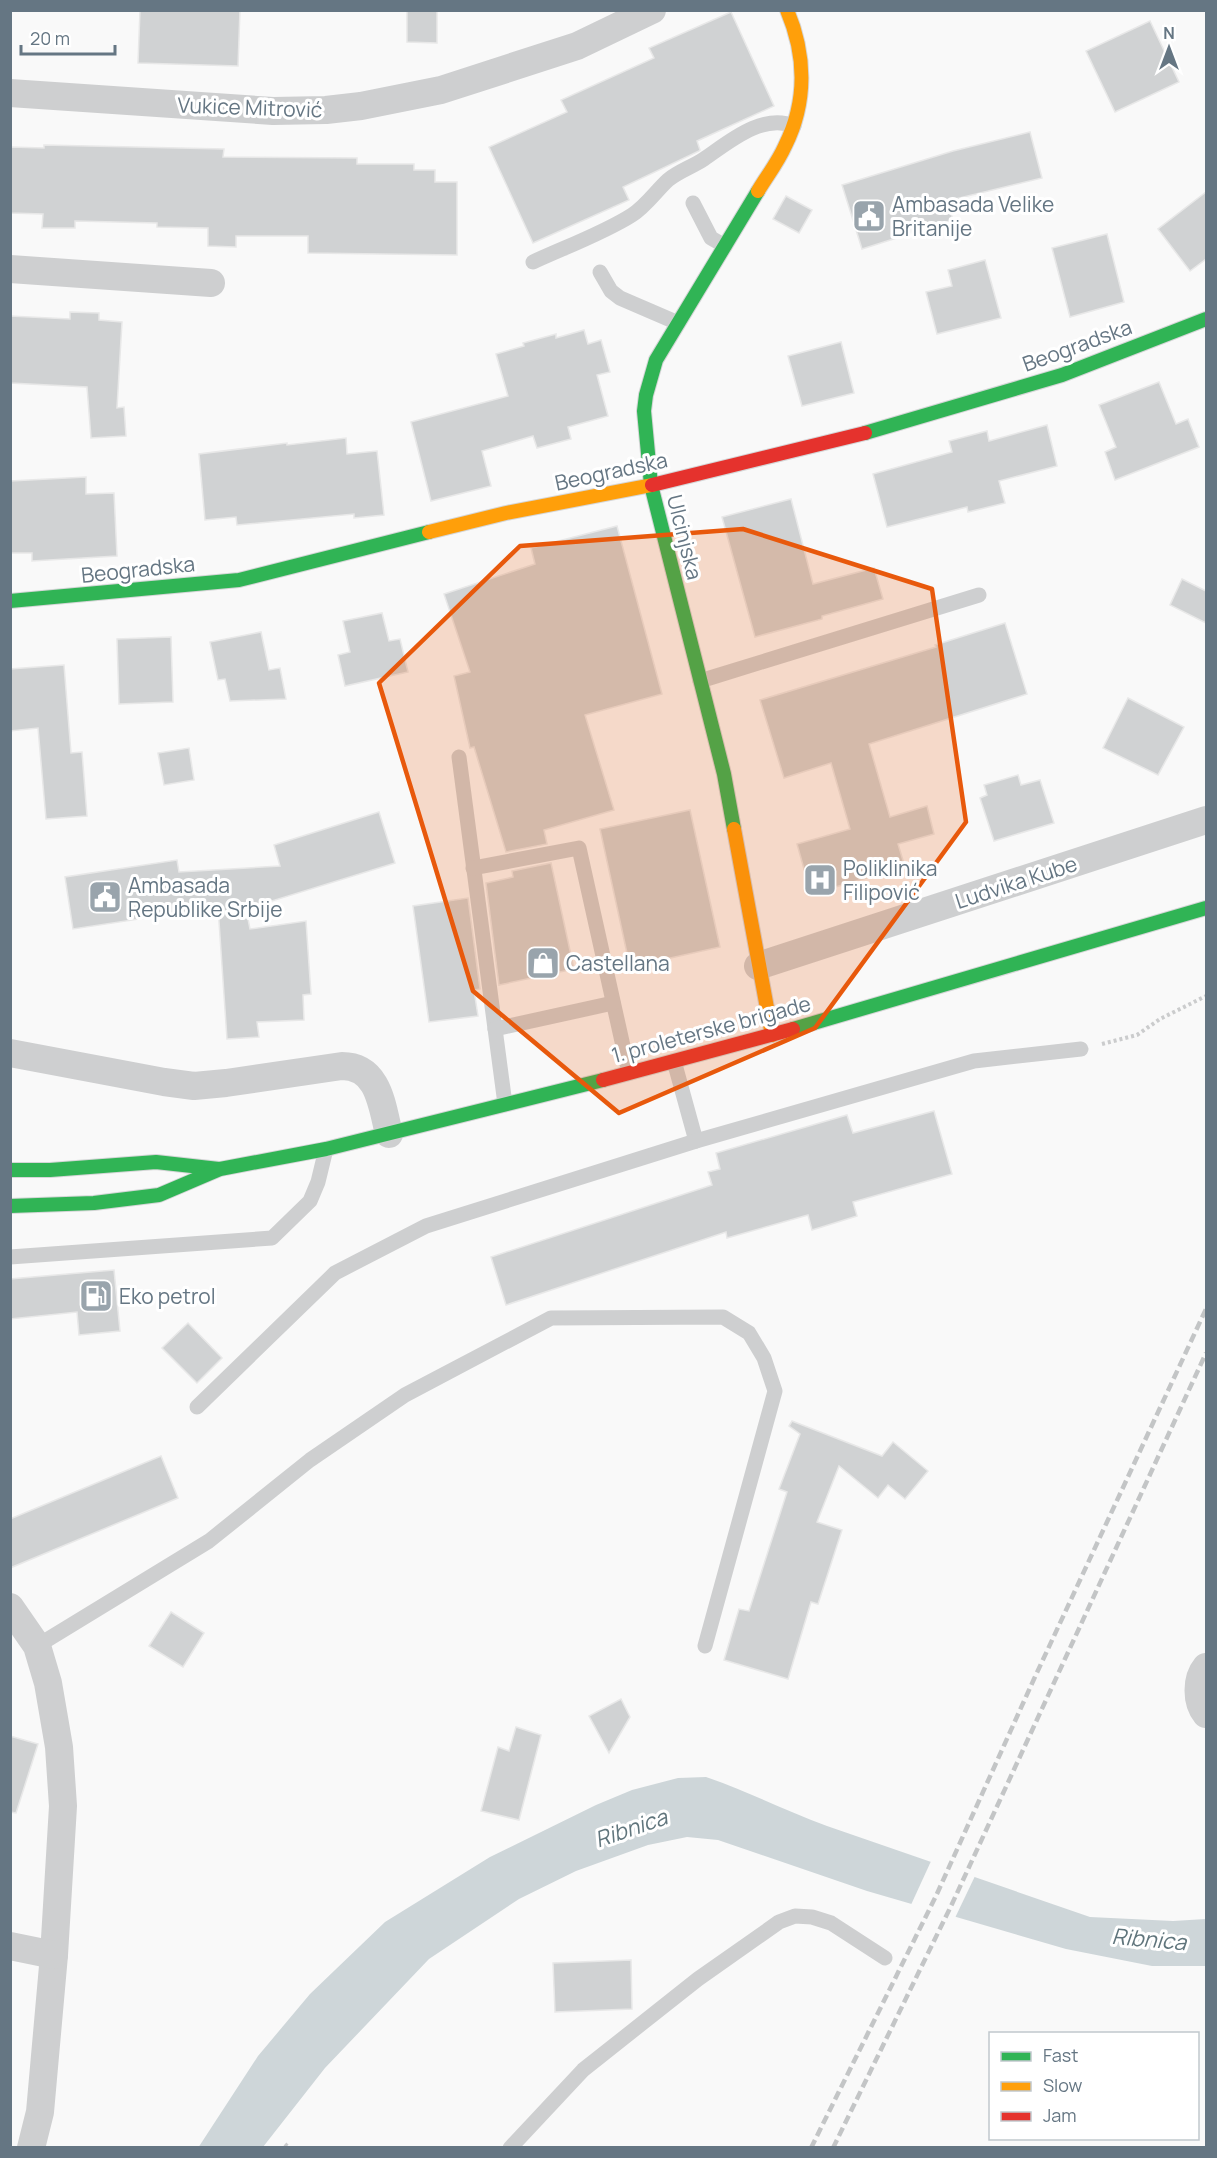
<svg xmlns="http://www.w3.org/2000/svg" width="1217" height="2158" font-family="Manrope,sans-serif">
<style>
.water{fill:#ced6d9}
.pier{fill:#f9f9f9}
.building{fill:#d0d2d3;stroke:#e8e8e8;stroke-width:1.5}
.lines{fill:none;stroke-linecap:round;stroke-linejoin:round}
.fast-casing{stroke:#d5d6d7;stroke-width:16}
.slow-casing{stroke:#d5d6d7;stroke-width:16}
.jam-casing{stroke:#d5d6d7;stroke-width:16}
.path{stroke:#cbcccd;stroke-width:4;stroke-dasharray:3 3;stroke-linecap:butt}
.lane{stroke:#cecfd0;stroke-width:15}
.street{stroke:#cecfd0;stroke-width:28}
.fast{stroke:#30b455;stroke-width:14}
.slow{stroke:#ff9f0a;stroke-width:14}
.jam{stroke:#e5322d;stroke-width:14}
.rail{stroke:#c3c5c6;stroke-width:4.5;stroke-dasharray:9 4.5;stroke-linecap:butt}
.marked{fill:#e8590c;fill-opacity:0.2;stroke:#e8590c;stroke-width:4.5;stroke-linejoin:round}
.labels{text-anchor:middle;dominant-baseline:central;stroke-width:6;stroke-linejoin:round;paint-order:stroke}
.street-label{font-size:21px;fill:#657683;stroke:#fff}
.poi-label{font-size:21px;fill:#657683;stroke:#fff;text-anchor:start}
.water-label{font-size:22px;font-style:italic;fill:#60757c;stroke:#fff}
</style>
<rect width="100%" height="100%" fill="#f9f9f9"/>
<!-- water -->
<path class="water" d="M706 1777C747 1791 786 1811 827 1826L1090 1917 1173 1921 1206 1919V1966H1152L1066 1949 867 1891 718 1840 687 1837 648 1845 576 1871 519 1899 429 1959 325 2068 263 2147 198 2148 258 2056 310 1994 385 1922 490 1857 596 1805 632 1790 678 1778Z"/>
<!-- pier -->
<polygon class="pier" points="932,1859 976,1874 954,1920 910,1907"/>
<!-- building -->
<g class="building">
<polygon points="140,10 240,10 238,66 138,63"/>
<polygon points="407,10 437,10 437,43 407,42"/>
<polygon points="731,12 774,106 697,141 700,150 699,151 623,187 629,200 533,243 489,147 567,112 561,100 654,58 649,48"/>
<polygon points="1150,21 1179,82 1115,112 1086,51"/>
<polygon points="1030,132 1042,178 947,201 953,220 862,249 842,185 953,151"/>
<polygon points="44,145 224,149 223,157 357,158 357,164 414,164 414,170 435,170 435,182 457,182 457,255 308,253 308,236 236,236 236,247 208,246 208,228 157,227 157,223 75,221 75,228 42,228 43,214 10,213 10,147 44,148"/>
<polygon points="1206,192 1206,259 1190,271 1158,229"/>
<polygon points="786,196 812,210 799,233 773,219"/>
<polygon points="1107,234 1124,302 1070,317 1052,248"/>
<polygon points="985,260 1001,318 937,334 926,292 952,286 948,270"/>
<polygon points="70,312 99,313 99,320 122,322 117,408 124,407 126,436 91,438 87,387 10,383 10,316 70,319"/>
<polygon points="584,330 588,344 601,340 610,372 597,375 608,416 568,427 571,439 537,448 533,436 482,451 491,486 431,501 411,422 508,396 496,354 524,346 523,343 556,334 556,338"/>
<polygon points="841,342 854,393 802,406 788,356"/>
<polygon points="1159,382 1176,424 1188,419 1199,447 1115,480 1105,452 1116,447 1099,405"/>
<polygon points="1047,425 1057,466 999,481 1005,503 968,512 967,507 887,527 873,474 952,452 949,441 987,431 989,441"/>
<polygon points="346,438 347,454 377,451 384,515 354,518 354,514 237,525 236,517 205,520 199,454 287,443 287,445"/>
<polygon points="86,477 86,494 114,493 117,556 32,561 32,553 10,553 10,481"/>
<polygon points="791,499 813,584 874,568 883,599 822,616 822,619 755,637 722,517"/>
<polygon points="617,526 662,694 585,715 614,810 544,830 547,844 506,852 474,747 470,748 454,676 470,672 444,594 535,564 531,548"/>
<polygon points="1182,579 1206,591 1206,623 1170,605"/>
<polygon points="382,613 389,641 400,639 408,672 345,686 338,655 350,652 343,621"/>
<polygon points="1005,623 1027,694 869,744 890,817 927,806 934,834 898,844 905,867 811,894 797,844 850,829 831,763 784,778 760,700 936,647 935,645"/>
<polygon points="261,632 269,670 280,668 286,699 230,701 225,679 218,680 210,642"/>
<polygon points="171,637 173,702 119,704 117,639"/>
<polygon points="64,665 71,753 82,752 87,816 46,819 38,728 10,731 10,669"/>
<polygon points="1128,698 1184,727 1158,775 1103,748"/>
<polygon points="189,748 194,780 164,785 158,753"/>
<polygon points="1018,775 1021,785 1040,780 1054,823 994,841 980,798 987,795 984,785"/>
<polygon points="690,810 720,947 630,967 600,829"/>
<polygon points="379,812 395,863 246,909 250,929 306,921 311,994 303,995 304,1020 257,1022 259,1037 227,1039 218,907 73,929 65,877 177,860 179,872 280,866 274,845"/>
<polygon points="551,863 574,969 499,985 486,883 513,877 512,871"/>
<polygon points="468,898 480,989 474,990 478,1016 429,1022 413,906"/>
<polygon points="934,1111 952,1174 853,1202 857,1216 812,1230 808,1215 727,1238 726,1232 506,1305 491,1257 712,1185 708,1172 720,1169 716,1153 847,1115 853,1133"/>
<polygon points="114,1270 120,1331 79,1335 77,1312 10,1319 10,1279"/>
<polygon points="188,1323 222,1358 197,1383 162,1348"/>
<polygon points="792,1421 882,1456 893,1442 928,1471 905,1499 888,1485 878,1498 839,1466 817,1522 842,1530 818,1604 811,1602 788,1679 724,1660 739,1609 749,1611 787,1492 779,1489 800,1434 789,1426"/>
<polygon points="161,1456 178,1498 10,1568 10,1519"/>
<polygon points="171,1612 204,1633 183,1667 149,1646"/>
<polygon points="621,1699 630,1717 609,1753 589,1716"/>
<polygon points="516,1727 541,1735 519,1820 481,1811 498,1747 509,1751"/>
<polygon points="10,1736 38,1744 16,1813 10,1812"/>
<polygon points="631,1960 632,2009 555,2012 553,1963"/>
</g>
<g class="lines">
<defs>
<g id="fast">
<polyline points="865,433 1062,375 1206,319"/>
<polyline points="10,601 239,580 429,532"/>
<polyline points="734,829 724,774 651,485 644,411 646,395 656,360 758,191"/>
<polyline points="793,1029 1206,908"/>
<polyline points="10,1170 50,1170 156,1162 219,1169"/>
<polyline points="10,1206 94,1203 159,1195 220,1169 326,1149 603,1080"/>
</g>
<g id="slow">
<path d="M758 191C767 176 778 162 785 146 807 102 806 55 787 10"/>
<polyline points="429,532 506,513 652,485"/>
<polyline points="734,829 772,1035"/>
</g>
<g id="jam">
<polyline points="652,485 865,433"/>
<polyline points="603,1080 793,1029"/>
</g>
</defs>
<!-- fast casing -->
<use href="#fast" class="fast-casing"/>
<!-- slow casing -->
<use href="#slow" class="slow-casing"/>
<!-- jam casing -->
<use href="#jam" class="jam-casing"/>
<!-- path -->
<g class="path">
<polyline points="1102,1044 1137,1035 1160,1019 1206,996"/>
<polyline points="285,2144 289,2148"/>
</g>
<!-- lane -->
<g class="lane">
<polyline points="693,203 711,238 725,246"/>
<path d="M533 262C563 248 604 233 632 215 646 206 656 191 668 180 679 171 692 167 704 159 729 142 762 113 794 126"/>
<polyline points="600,272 611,291 620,298 678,323"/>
<polyline points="700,681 979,595"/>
<polyline points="459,757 505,1104"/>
<polyline points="473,868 579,848 629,1073"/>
<polyline points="495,1029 613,1003"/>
<polyline points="674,1061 696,1141"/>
<polyline points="10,1257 272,1238 310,1201 318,1182 326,1149"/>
<polyline points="197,1407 335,1273 426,1226 696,1141 974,1061 1081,1049"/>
<polyline points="37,1646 209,1541 310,1460 405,1395 551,1318 723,1317 749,1333 764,1358 775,1391 705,1646"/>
<polyline points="510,2148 583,2070 698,1979 779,1922 795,1916 812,1917 831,1923 885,1958"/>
</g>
<!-- street -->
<g class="street">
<polyline points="10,93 273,111 326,110 361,106 441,90 577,46 652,10"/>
<polyline points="10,269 211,283"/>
<polyline points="758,966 1206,820"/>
<path d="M10 1053 164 1082 194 1086 226 1083 342 1066C379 1066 382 1106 389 1134"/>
<polyline points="10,1607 37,1646 48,1683 59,1747 63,1806 54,1955 40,2112 31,2148"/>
<path d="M1206 1667C1196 1679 1196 1702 1206 1714"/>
<polyline points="10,1946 54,1955"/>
</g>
<!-- fast -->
<use href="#fast" class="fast"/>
<!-- slow -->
<use href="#slow" class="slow"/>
<!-- jam -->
<use href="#jam" class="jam"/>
<!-- rail -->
<g class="rail">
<polyline points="811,2148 936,1896 1034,1679 1206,1309"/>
<polyline points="833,2148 952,1904 1206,1353"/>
</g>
</g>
<!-- marked area -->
<path class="marked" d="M743 529 932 589 966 822 815 1028 619 1113 473 991 379 683 520 546Z"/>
<!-- icons -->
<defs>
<symbol id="civic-square" viewBox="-11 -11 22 22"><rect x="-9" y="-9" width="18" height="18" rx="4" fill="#99a4ac" stroke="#fff"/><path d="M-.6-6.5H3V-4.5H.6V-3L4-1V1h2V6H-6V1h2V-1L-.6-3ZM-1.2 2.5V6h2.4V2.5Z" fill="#fff"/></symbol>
<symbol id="hospital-square" viewBox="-11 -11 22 22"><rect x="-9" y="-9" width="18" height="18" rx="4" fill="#99a4ac" stroke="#fff"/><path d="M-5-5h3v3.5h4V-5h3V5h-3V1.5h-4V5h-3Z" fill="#fff"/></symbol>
<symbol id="shop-square" viewBox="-11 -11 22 22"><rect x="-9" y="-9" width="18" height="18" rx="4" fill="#99a4ac" stroke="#fff"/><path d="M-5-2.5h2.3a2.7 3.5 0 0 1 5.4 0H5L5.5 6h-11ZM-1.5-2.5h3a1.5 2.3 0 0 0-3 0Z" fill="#fff"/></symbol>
<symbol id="fuel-square" viewBox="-11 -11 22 22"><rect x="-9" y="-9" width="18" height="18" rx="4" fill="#99a4ac" stroke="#fff"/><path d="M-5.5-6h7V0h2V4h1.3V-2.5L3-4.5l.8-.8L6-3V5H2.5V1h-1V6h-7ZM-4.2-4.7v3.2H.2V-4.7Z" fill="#fff"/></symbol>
</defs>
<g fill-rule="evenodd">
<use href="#civic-square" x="850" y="197" width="38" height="38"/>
<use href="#hospital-square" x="801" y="861" width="38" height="38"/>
<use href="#civic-square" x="86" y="878" width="38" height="38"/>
<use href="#shop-square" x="524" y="944" width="38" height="38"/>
<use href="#fuel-square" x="77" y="1277" width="38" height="38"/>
</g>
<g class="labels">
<!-- street labels -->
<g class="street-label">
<text transform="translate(250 107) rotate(2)">Vukice Mitrović</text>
<text transform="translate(1077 345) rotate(-20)">Beogradska</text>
<text transform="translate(611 471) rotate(-12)">Beogradska</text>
<text transform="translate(685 537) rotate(76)">Ulcinjska</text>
<text transform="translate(138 569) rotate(-6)">Beogradska</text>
<text transform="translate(1016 882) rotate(-18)">Ludvika Kube</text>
<text transform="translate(711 1029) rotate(-15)">1. proleterske brigade</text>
</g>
<!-- poi labels -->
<g class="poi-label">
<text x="892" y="204">Ambasada Velike<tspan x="892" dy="24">Britanije</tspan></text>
<text x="843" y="868">Poliklinika<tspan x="843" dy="24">Filipović</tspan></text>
<text x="128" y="885">Ambasada<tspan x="128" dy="24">Republike Srbije</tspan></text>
<text x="566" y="963">Castellana</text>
<text x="119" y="1296">Eko petrol</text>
</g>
<!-- water labels -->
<g class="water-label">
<text transform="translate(631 1828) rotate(-19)">Ribnica</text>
<text transform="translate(1149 1939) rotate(5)">Ribnica</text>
</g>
</g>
<!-- border -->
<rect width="1217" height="2158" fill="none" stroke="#657683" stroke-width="24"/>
<!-- legend -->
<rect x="989" y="2032" width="210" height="108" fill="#ffffff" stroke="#c1c8cd" stroke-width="1.5"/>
<rect x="1001" y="2052" width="30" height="9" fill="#30b455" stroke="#c1c8cd" stroke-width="1.5"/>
<text x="1043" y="2062" font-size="18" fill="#657683">Fast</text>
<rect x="1001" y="2082" width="30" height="9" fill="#ff9f0a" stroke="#c1c8cd" stroke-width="1.5"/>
<text x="1043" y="2092" font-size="18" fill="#657683">Slow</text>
<rect x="1001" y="2112" width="30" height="9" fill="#e5322d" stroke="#c1c8cd" stroke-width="1.5"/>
<text x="1043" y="2122" font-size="18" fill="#657683">Jam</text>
<!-- north arrow -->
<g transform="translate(1169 48)" stroke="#ffffff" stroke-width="4.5" paint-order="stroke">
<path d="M0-4.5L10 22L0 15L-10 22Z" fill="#657683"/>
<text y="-9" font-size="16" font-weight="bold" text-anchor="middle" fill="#657683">N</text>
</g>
<!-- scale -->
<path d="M21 45v9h94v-9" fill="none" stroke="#657683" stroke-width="3"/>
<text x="30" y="45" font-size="18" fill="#657683" stroke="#ffffff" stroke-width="4.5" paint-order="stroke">20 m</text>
</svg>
